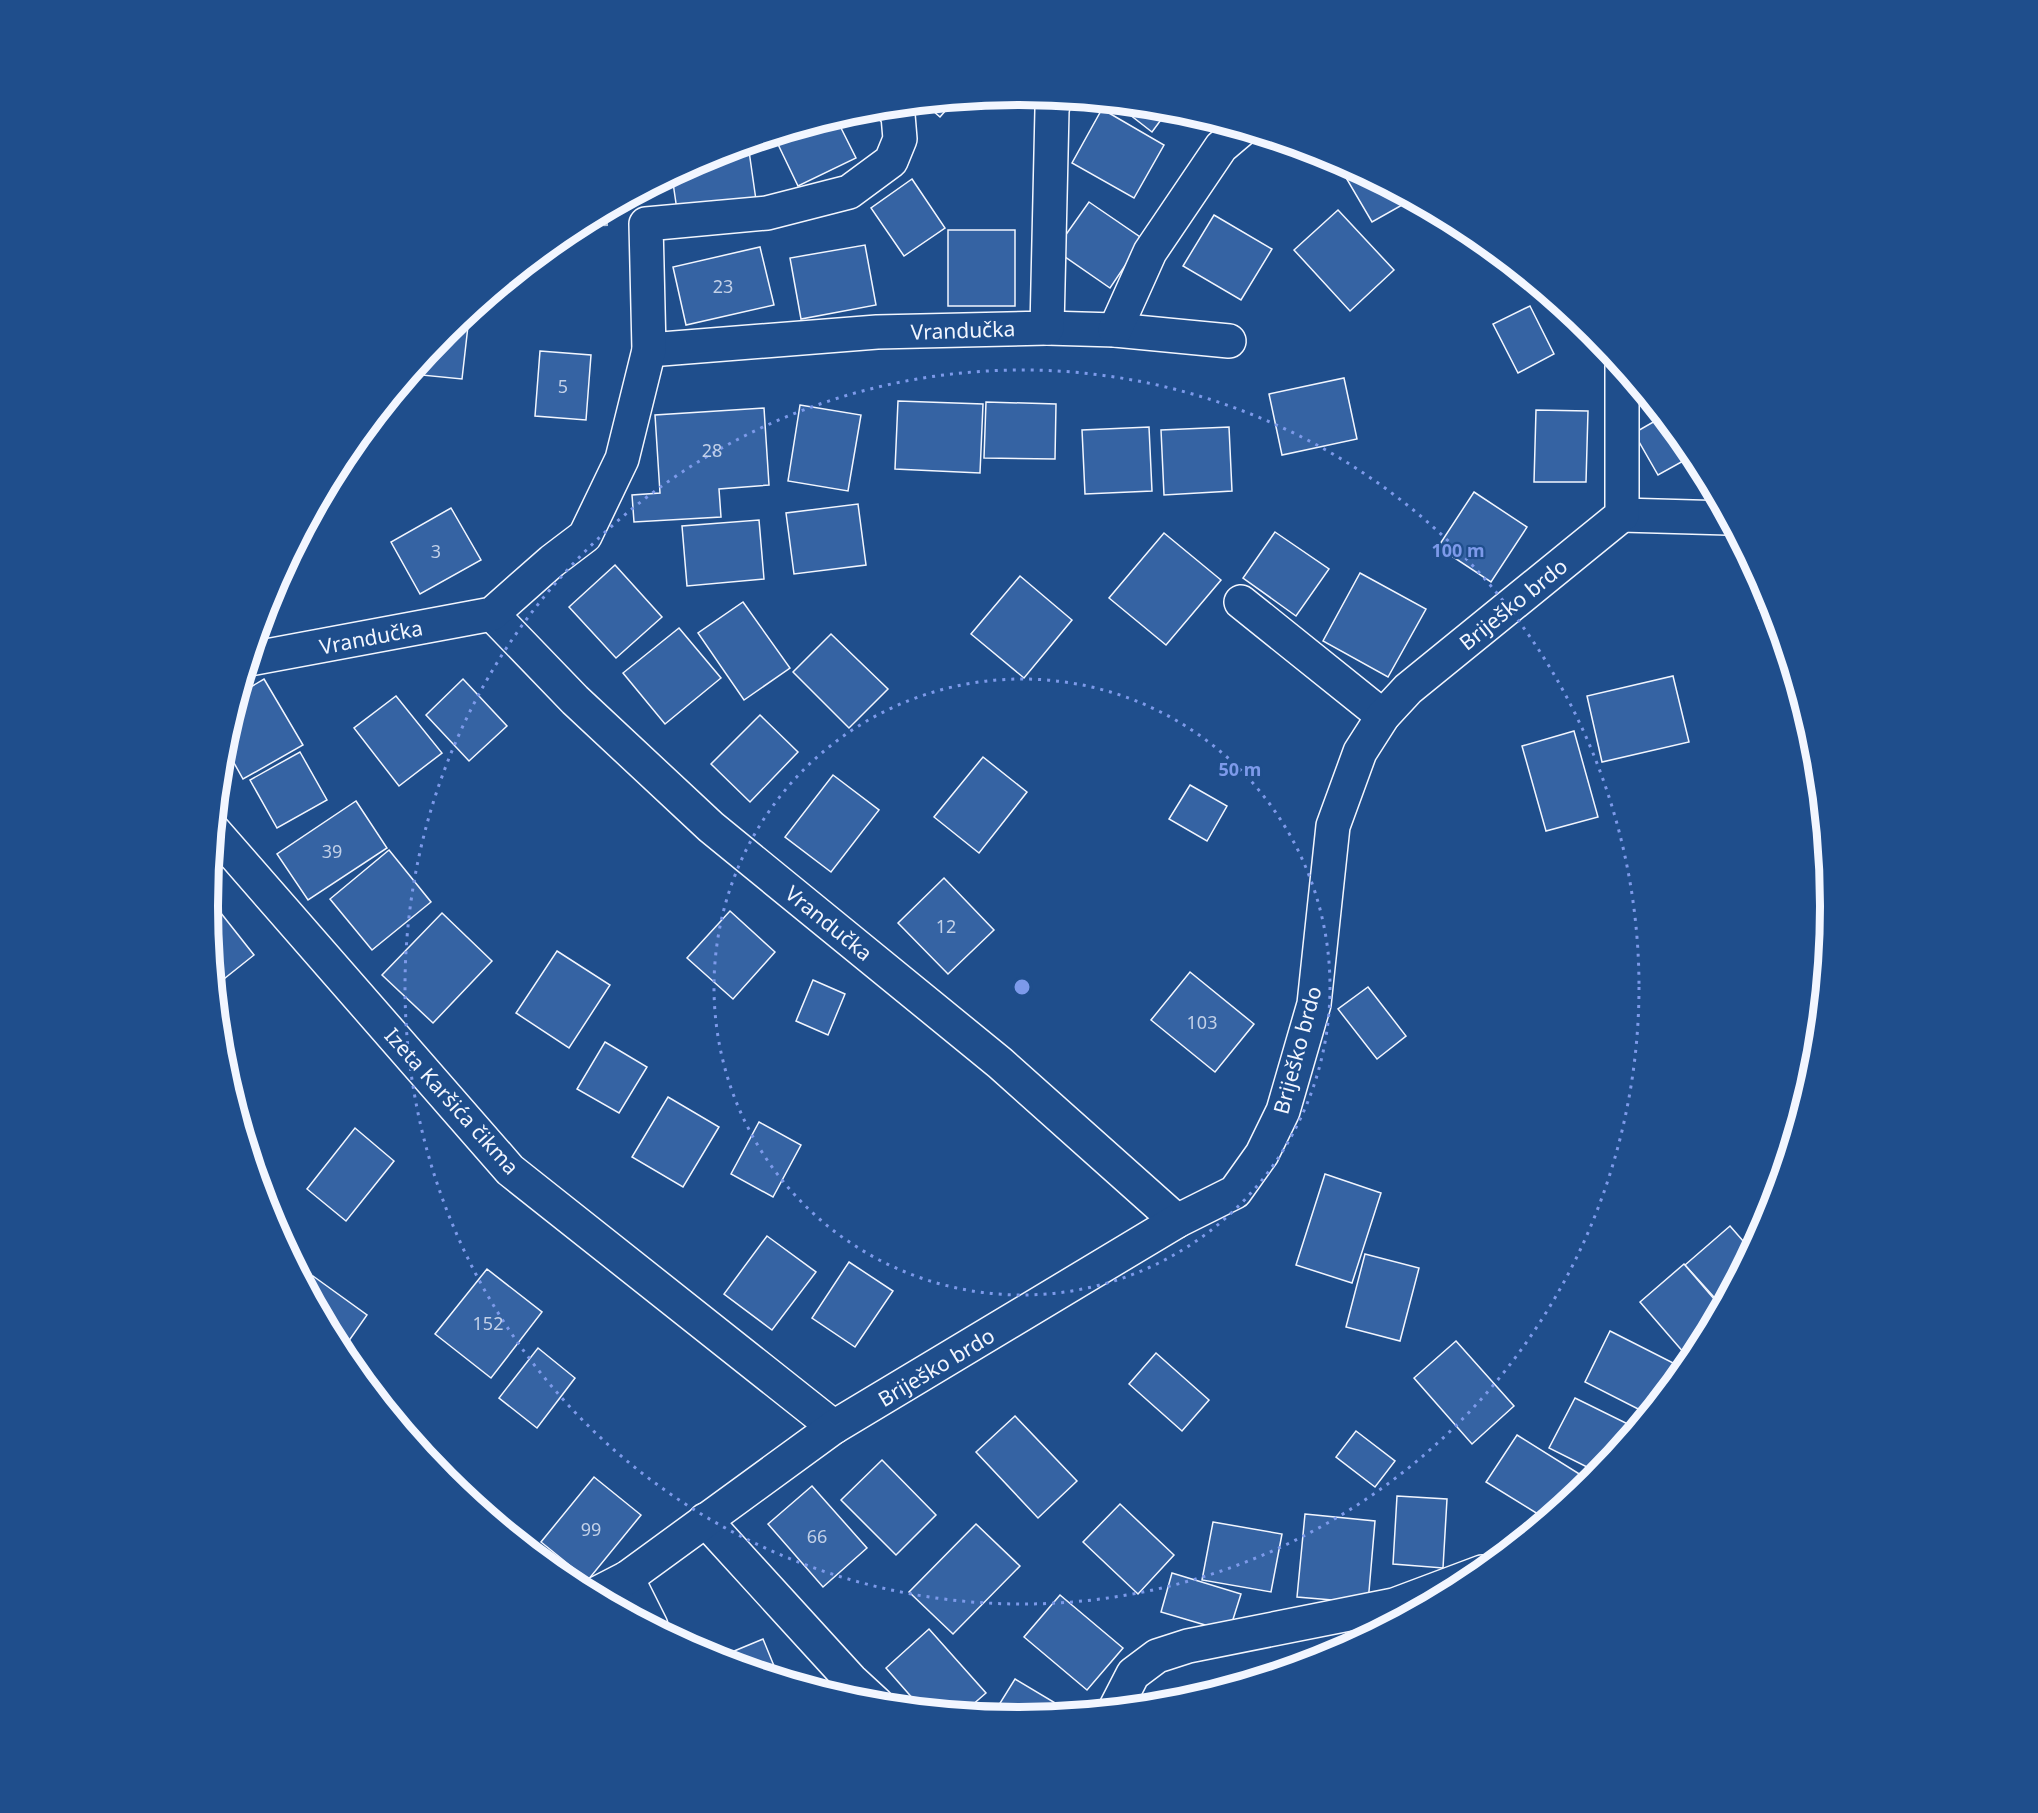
<svg xmlns="http://www.w3.org/2000/svg" width="2038" height="1813" font-family="'Noto Sans',sans-serif">
<style>
.building{fill:#3563a3;stroke:#f2f6ff;stroke-width:1.5}
.lines{fill:none;stroke-linecap:round;stroke-linejoin:round}
.minor-casing{stroke:#f2f6ff;stroke-width:36}
.path{stroke:#b3c4dc;stroke-width:4;stroke-dasharray:4.5 3;stroke-linecap:butt}
.minor{stroke:#1f4e8c;stroke-width:33}
.ring{fill:none;stroke:#7d9aea;stroke-width:3;stroke-dasharray:3 6}
.labels{text-anchor:middle;dominant-baseline:central;stroke-width:4.5;stroke-linejoin:round;paint-order:stroke}
.number-label{font-size:18px;fill:#c3d1e8}
.street-label{font-size:21px;fill:#f2f6ff;stroke:#1f4e8c}
.rim{fill:none;stroke:#f2f6ff;stroke-width:8}
.centre{fill:#7d9aea;stroke:#1f4e8c;stroke-width:3}
.ring-label{font-size:18px;text-anchor:middle;font-weight:bold;fill:#7d9aea;stroke:#1f4e8c;stroke-width:4.5;stroke-linejoin:round;paint-order:stroke}
</style>
<rect width="100%" height="100%" fill="#1f4e8c"/>
<!-- building -->
<g class="building">
<polygon points="954,101 940,117 925,104"/>
<polygon points="1116,104 1169,109 1152,132"/>
<polygon points="1102,109 1164,145 1134,198 1072,163"/>
<polygon points="836,118 856,158 798,186 774,136"/>
<polygon points="748,144 756,200 677,210 672,176 709,156"/>
<polygon points="1335,159 1411,200 1372,222"/>
<polygon points="912,179 945,228 904,256 871,208"/>
<polygon points="1089,202 1143,239 1110,288 1055,250"/>
<polygon points="1338,210 1394,270 1350,311 1294,250"/>
<polygon points="1214,215 1272,249 1241,300 1183,266"/>
<rect x="948" y="230" width="67" height="76"/>
<polygon points="865,245 876,305 801,319 790,258"/>
<polygon points="760,247 774,305 686,325 673,267"/>
<polygon points="1530,306 1554,354 1518,373 1493,324"/>
<polygon points="455,324 468,326 462,379 411,374 445,332"/>
<polygon points="540,351 591,355 586,420 535,416"/>
<polygon points="1344,378 1357,439 1282,455 1269,394"/>
<polygon points="898,401 983,404 980,473 895,469"/>
<polygon points="986,402 1056,404 1055,459 984,458"/>
<polygon points="800,405 861,415 848,491 788,481"/>
<polygon points="764,408 769,485 719,489 721,517 634,522 632,495 660,493 655,415"/>
<polygon points="1536,410 1588,411 1586,482 1534,482"/>
<polygon points="1662,417 1694,455 1658,475 1634,433"/>
<polygon points="1149,427 1152,491 1085,494 1082,430"/>
<polygon points="1229,427 1232,491 1164,495 1161,430"/>
<polygon points="1474,492 1527,527 1491,582 1438,547"/>
<polygon points="858,504 866,565 794,574 786,513"/>
<polygon points="451,508 481,560 420,594 391,542"/>
<polygon points="759,520 764,579 687,586 682,526"/>
<polygon points="1275,532 1329,569 1296,616 1243,578"/>
<polygon points="1164,533 1221,580 1166,645 1109,598"/>
<polygon points="615,565 662,617 616,658 569,607"/>
<polygon points="1360,573 1426,609 1388,677 1323,641"/>
<polygon points="1020,576 1072,620 1024,678 971,634"/>
<polygon points="1759,577 1769,596 1773,608 1759,608"/>
<polygon points="743,602 790,668 744,700 698,633"/>
<polygon points="679,628 721,678 665,724 623,673"/>
<polygon points="831,634 888,689 849,728 793,672"/>
<polygon points="1673,676 1689,742 1602,762 1587,696"/>
<polygon points="264,679 303,745 243,779 224,745 239,694"/>
<polygon points="463,679 507,726 469,761 426,715"/>
<polygon points="396,696 442,753 399,786 354,728"/>
<polygon points="760,715 798,752 750,802 711,764"/>
<polygon points="1574,731 1598,817 1546,831 1522,746"/>
<polygon points="300,752 327,800 277,828 250,780"/>
<polygon points="983,757 1027,792 979,853 934,817"/>
<polygon points="833,775 879,810 831,872 785,837"/>
<polygon points="1190,785 1227,806 1207,841 1169,819"/>
<polygon points="356,801 387,848 308,900 277,854"/>
<polygon points="389,850 431,902 372,950 330,899"/>
<polygon points="944,878 994,930 948,974 898,923"/>
<polygon points="209,898 254,955 215,986 207,906"/>
<polygon points="730,911 775,952 733,999 687,958"/>
<polygon points="442,913 492,961 433,1023 382,975"/>
<polygon points="557,951 610,985 569,1048 516,1013"/>
<polygon points="1190,972 1254,1024 1215,1072 1151,1020"/>
<polygon points="813,980 845,994 828,1035 796,1021"/>
<polygon points="1368,987 1406,1036 1377,1059 1338,1009"/>
<polygon points="605,1042 647,1067 619,1113 577,1089"/>
<polygon points="668,1097 719,1127 683,1187 632,1157"/>
<polygon points="759,1122 801,1145 773,1197 731,1174"/>
<polygon points="355,1128 394,1161 346,1221 307,1189"/>
<polygon points="1325,1174 1381,1193 1352,1283 1296,1265"/>
<polygon points="1770,1213 1769,1218 1755,1244 1748,1239"/>
<polygon points="1730,1226 1751,1250 1722,1306 1685,1265"/>
<polygon points="767,1236 816,1272 772,1330 724,1294"/>
<polygon points="1365,1254 1419,1268 1400,1341 1346,1327"/>
<polygon points="849,1262 893,1291 855,1347 812,1318"/>
<polygon points="1684,1264 1721,1307 1691,1361 1640,1302"/>
<polygon points="487,1269 542,1312 491,1378 435,1334"/>
<polygon points="313,1276 367,1315 341,1352 305,1286"/>
<polygon points="1610,1331 1685,1369 1648,1414 1585,1382"/>
<polygon points="1456,1341 1514,1406 1472,1444 1414,1378"/>
<polygon points="538,1348 575,1378 537,1428 499,1398"/>
<polygon points="1156,1353 1209,1400 1182,1431 1129,1384"/>
<polygon points="1575,1398 1636,1428 1599,1473 1549,1448"/>
<polygon points="1015,1416 1077,1481 1038,1518 976,1452"/>
<polygon points="1356,1431 1395,1461 1375,1487 1336,1457"/>
<polygon points="405,1433 429,1452 425,1457"/>
<polygon points="1517,1435 1581,1475 1559,1509 1546,1519 1486,1482"/>
<polygon points="882,1460 936,1515 896,1555 841,1500"/>
<polygon points="594,1477 641,1515 588,1580 541,1542"/>
<polygon points="451,1479 497,1510 491,1519 448,1483"/>
<polygon points="812,1486 867,1548 823,1587 768,1524"/>
<polygon points="1397,1496 1447,1499 1443,1568 1393,1564"/>
<polygon points="1120,1504 1174,1555 1138,1594 1083,1542"/>
<polygon points="1305,1514 1375,1521 1368,1603 1297,1597"/>
<polygon points="1213,1522 1282,1534 1271,1592 1202,1580"/>
<polygon points="976,1524 1020,1566 953,1634 909,1592"/>
<polygon points="1172,1573 1241,1594 1229,1632 1161,1612"/>
<polygon points="1060,1595 1123,1648 1087,1690 1024,1637"/>
<polygon points="929,1629 986,1693 963,1713 922,1709 886,1668"/>
<polygon points="763,1639 779,1678 715,1659"/>
<polygon points="1015,1679 1072,1713 1019,1718 992,1716"/>
</g>
<g class="lines">
<defs>
<g id="minor">
<polyline points="1047,328 1115,330 1229,341"/>
<polyline points="1115,330 1150,252 1221,147 1241,130"/>
<polyline points="649,350 877,332 1047,328 1052,110 1055,98"/>
<polyline points="1622,515 1728,518"/>
<polyline points="1241,602 1383,716"/>
<polyline points="492,614 575,700 711,827 1000,1063 1177,1221"/>
<polyline points="250,659 492,614 552,561 585,536 622,459 649,350 646,224 767,213 849,192 891,161 900,139 898,115 891,107"/>
<polyline points="214,831 510,1170 834,1427"/>
<polyline points="705,1520 851,1680 877,1704"/>
<polyline points="627,1578 651,1626"/>
<polyline points="594,1595 627,1578 834,1427 1177,1221 1235,1192 1262,1154 1283,1111 1314,1004 1333,826 1360,752 1383,716 1408,689 1622,515 1622,367"/>
<polyline points="1115,1709 1133,1674 1157,1656 1188,1646 1394,1605 1482,1572"/>
</g>
</defs>
<!-- minor casing -->
<use href="#minor" class="minor-casing"/>
<!-- path -->
<polyline class="path" points="581,225 610,224"/>
<!-- minor -->
<use href="#minor" class="minor"/>
</g>
<!-- distance rings -->
<g class="ring">
<circle cx="1022" cy="987" r="308"/>
<circle cx="1022" cy="987" r="617"/>
</g>
<g class="labels">
<!-- number labels -->
<g class="number-label">
<text x="723" y="286">23</text>
<text x="563" y="386">5</text>
<text x="712" y="450">28</text>
<text x="436" y="551">3</text>
<text x="332" y="851">39</text>
<text x="946" y="926">12</text>
<text x="1202" y="1022">103</text>
<text x="488" y="1323">152</text>
<text x="591" y="1529">99</text>
<text x="817" y="1536">66</text>
</g>
<!-- street labels -->
<g class="street-label">
<text transform="translate(963 330) rotate(-2)">Vrandučka</text>
<text transform="translate(1513 604) rotate(-39)">Briješko brdo</text>
<text transform="translate(371 637) rotate(-11)">Vrandučka</text>
<text transform="translate(829 923) rotate(39)">Vrandučka</text>
<text transform="translate(1297 1050) rotate(-75)">Briješko brdo</text>
<text transform="translate(452 1101) rotate(48)">Izeta Karšića čikma</text>
<text transform="translate(936 1367) rotate(-31)">Briješko brdo</text>
</g>
</g>
<!-- crop -->
<path d="M0 0H2038V1813H0ZM218 906a801 801 0 1 1 1602 0a801 801 0 1 1-1602 0Z" fill="#1f4e8c" fill-rule="evenodd"/>
<path class="rim" d="M218 906a801 801 0 1 1 1602 0a801 801 0 1 1-1602 0Z"/>
<circle cx="1022" cy="987" r="9" class="centre"/>
<g class="ring-label">
<text x="1458" y="557">100 m</text>
<text x="1240" y="776">50 m</text>
</g>
</svg>
